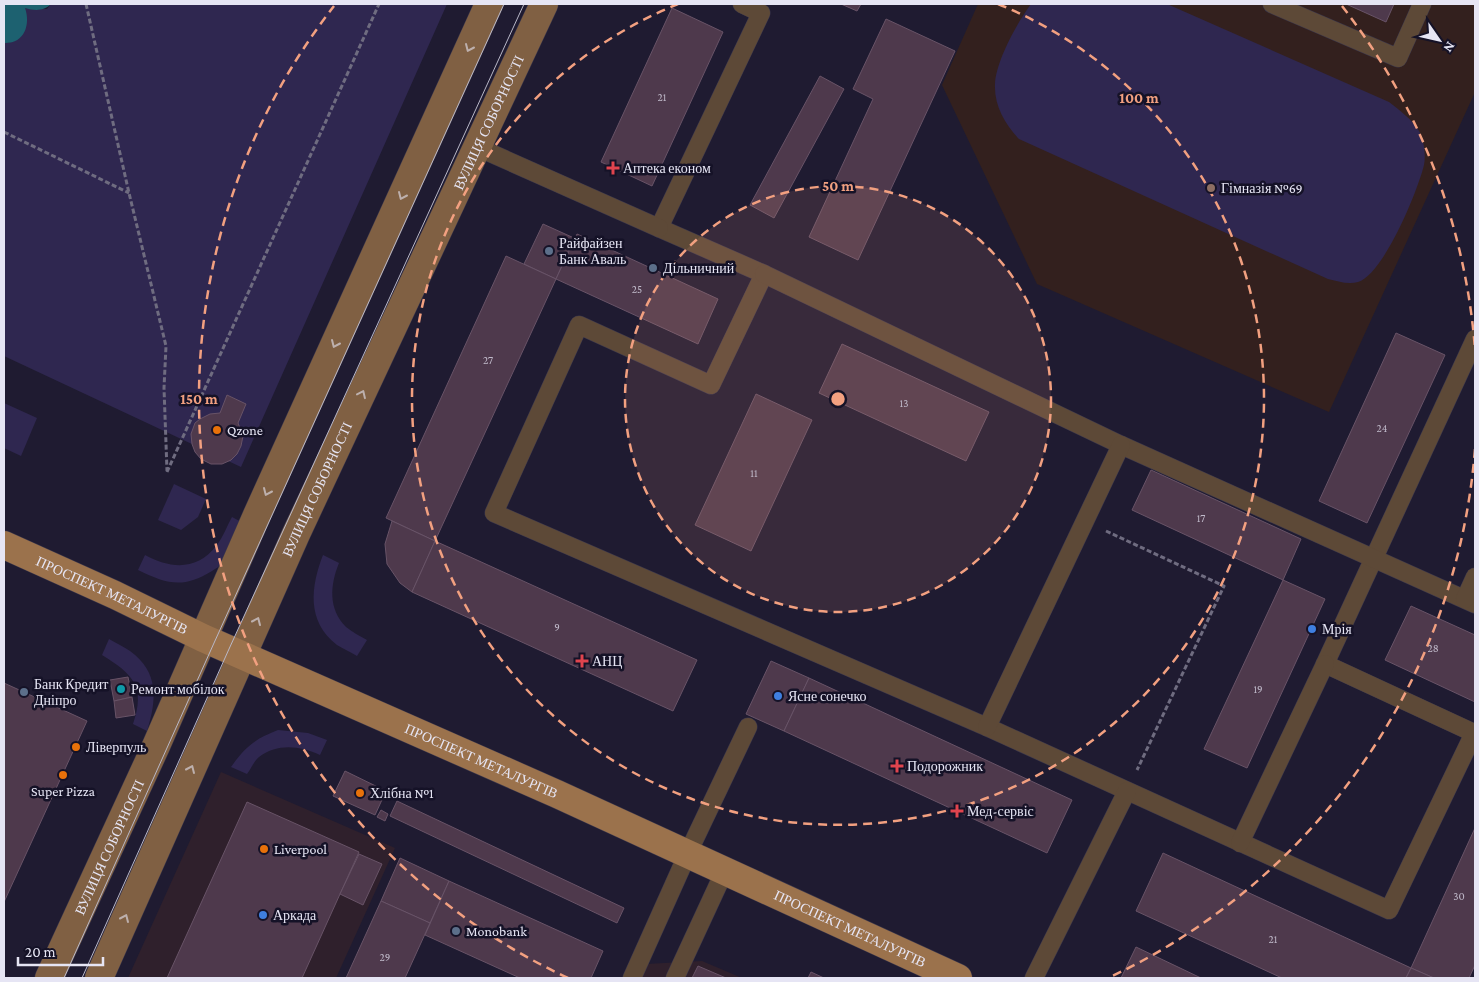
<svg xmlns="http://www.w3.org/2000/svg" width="1479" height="982" font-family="'Crimson Pro',serif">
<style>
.commercial{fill:#2f202c}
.education{fill:#33201e}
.green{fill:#2f2750}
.water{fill:#1d6170}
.building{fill:#4e394c;stroke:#685367}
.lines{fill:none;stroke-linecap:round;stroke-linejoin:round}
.service-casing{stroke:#3b374c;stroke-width:19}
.secondary-casing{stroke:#3b374c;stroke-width:29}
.primary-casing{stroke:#3b374c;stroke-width:29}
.path{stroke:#6f6c80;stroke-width:3;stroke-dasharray:5 2.5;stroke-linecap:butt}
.service{stroke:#5d4937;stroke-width:18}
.secondary{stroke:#806043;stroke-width:28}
.primary{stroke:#9b724c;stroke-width:28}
.tram{stroke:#b9b8c8;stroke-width:1}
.oneway{stroke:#bdb0ad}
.ring{fill:none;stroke:#f2a080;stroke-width:2.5;stroke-dasharray:9 6}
.health-dot{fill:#e0444e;stroke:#151227;stroke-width:2}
.education-dot{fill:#8d6e63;stroke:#151227;stroke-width:2}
.service-dot{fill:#5c6f8a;stroke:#151227;stroke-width:2}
.food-dot{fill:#e8710a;stroke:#151227;stroke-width:2}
.shop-dot{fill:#3f7fe0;stroke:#151227;stroke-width:2}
.culture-dot{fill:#0f9aa8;stroke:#151227;stroke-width:2}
.labels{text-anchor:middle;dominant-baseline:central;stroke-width:5;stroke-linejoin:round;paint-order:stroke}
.number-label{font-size:11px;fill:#c0baca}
.street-label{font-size:14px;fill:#e6e5f4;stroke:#151227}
.poi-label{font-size:14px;fill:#e6e5f4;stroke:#151227;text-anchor:start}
.centre{fill:#f2a080;stroke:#151227;stroke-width:2.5}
.ring-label{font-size:15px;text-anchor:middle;font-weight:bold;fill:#f2a080;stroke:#151227;stroke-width:5;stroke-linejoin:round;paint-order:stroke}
</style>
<rect width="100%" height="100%" fill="#1f1b31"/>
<!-- commercial -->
<g class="commercial">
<polygon points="221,772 395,848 336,978 128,978"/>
<polygon points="702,961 742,978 639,978 646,964"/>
</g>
<!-- education -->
<polygon class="education" points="978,4 1475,4 1475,92 1329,412 1037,284 942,85"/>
<!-- green -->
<g class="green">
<polygon points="51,4 447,4 241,467 4,356 4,43 9,43 25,8 47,9"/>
<path d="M1031 4H1167L1389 102C1399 110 1413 120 1419 131 1424 140 1426 155 1424 165 1418 190 1384 274 1358 282 1348 285 1337 281 1328 279L1019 139C1005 124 994 106 995 84 996 61 1017 23 1031 4Z"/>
<polygon points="4,403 37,418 21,456 4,448"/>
<polygon points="174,484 206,499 198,517 181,530 158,520"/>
<path d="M232 517 247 525C242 534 238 544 232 553 228 560 219 567 212 571 183 589 167 584 138 570L145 555C171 569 197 571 217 545 223 537 227 526 232 517Z"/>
<path d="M323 555 339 563C330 585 328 609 346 627 352 632 360 636 367 640L357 656C351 652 343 649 337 645 306 621 311 586 323 555Z"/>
<path d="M109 639C116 643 124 647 130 651 159 672 157 700 147 731L133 724C146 687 133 674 102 655Z"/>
<path d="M278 730 308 733 327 740 320 755C300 746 278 743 259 757 254 761 251 769 247 774L231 767C246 746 255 739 278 730Z"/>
</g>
<!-- water -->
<path class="water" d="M4 4H51C44 11 35 11 25 8 31 25 24 44 4 43Z"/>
<!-- building -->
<g class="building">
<polygon points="841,4 861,4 857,11"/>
<polygon points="1346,4 1394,4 1386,22"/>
<polygon points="672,8 723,32 652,186 601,162"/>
<polygon points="886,19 955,51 858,260 809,237 873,99 853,89"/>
<polygon points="820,76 844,89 774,218 750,205"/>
<polygon points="543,224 574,238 556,279 524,264"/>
<polygon points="577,234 718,299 698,344 556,279"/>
<polygon points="506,256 556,279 435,541 386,518"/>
<polygon points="1396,333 1445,355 1367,523 1319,501"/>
<polygon points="842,344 989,412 966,461 819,393"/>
<polygon points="756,394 812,420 751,551 695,525"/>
<polygon points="227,395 246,404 238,423 243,436 241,446 237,454 231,460 222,464 211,464 201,459 195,452 192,444 191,434 195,423 200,419 210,414 220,413"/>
<polygon points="1151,470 1301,539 1283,580 1132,510"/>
<polygon points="392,521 435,541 412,592 400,583 387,564 385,544"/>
<polygon points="435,541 697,660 673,711 412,592"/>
<polygon points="1283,580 1325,599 1247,768 1204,749"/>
<polygon points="1411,606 1475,635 1475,702 1385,660"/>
<polygon points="771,661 809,678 784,731 746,714"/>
<polygon points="128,677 132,697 114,701 110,680"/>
<polygon points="809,678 1072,800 1047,853 784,731"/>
<polygon points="4,683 87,721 4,902"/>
<polygon points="132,697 135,715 116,718 114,701"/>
<polygon points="345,771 386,791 375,815 333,796"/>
<polygon points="397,801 624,908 617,923 390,816"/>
<polygon points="247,802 359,852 302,978 167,978"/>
<polygon points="381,810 388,814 385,821 377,817"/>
<polygon points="1475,828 1475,965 1469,978 1434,978 1411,968"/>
<polygon points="1163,853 1411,968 1406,978 1282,978 1136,911"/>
<polygon points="359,854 382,864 363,905 340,894"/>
<polygon points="400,858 449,881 430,923 381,901"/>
<polygon points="449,881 603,951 591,978 520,978 425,935"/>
<polygon points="381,901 430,923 405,978 346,978"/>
<polygon points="1136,947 1201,978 1121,978"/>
<polygon points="698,966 726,978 692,978"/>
<polygon points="1411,968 1434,978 1406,978"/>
<polygon points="811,972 824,978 808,978"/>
</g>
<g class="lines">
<defs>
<g id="service">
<polyline points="742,4 761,13 659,228 764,274 711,385 579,325 494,513 987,727 1389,910 1474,733 1325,664 1475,339"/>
<polyline points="1272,4 1398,58 1422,4"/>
<polyline points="477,147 659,228"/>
<polyline points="764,274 1121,445 1475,604"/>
<polyline points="1465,599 1475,577"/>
<polyline points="987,727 1121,445"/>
<polyline points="1240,843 1325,664"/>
<polyline points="632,978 688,853 748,727"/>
<polyline points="675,978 725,870"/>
<polyline points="1034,978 1127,791"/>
</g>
<g id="secondary">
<path id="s1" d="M49 978 156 746 257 515 489 4"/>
<path id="s2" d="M99 978 296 534 544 4"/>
</g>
<g id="primary">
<path id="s3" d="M4 545 115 595 203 638 557 794 958 978"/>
</g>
</defs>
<!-- service casing -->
<use href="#service" class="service-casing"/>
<!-- secondary casing -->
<use href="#secondary" class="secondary-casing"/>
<!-- primary casing -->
<use href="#primary" class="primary-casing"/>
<!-- path -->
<g class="path">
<polyline points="86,4 129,193 166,346 164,388 167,471"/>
<polyline points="4,132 129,193"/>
<polyline points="167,472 379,4"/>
<polyline points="1106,531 1224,586 1137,770"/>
</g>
<!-- service -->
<use href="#service" class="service"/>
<!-- secondary -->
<use href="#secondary" class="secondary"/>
<!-- primary -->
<use href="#primary" class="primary"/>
<!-- tram -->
<g class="tram">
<polyline points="64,978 214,643 504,4"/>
<polyline points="82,978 229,649 524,4"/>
</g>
</g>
<!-- one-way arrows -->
<defs><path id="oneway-chevron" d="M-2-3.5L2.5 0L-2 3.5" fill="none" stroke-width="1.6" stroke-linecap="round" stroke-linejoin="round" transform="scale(1.25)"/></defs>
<g class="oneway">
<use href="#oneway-chevron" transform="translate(469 48) rotate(114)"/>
<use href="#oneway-chevron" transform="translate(402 196) rotate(114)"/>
<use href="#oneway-chevron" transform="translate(335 344) rotate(114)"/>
<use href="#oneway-chevron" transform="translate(362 394) rotate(-65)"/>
<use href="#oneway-chevron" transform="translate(267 492) rotate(114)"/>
<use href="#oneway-chevron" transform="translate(257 621) rotate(-66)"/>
<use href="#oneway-chevron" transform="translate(191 769) rotate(-66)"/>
<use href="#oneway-chevron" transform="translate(125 918) rotate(-66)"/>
</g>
<!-- distance rings -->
<circle cx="838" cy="399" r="213" fill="#f2a080" fill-opacity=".12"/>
<g class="ring">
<circle cx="838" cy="399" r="213"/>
<path d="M998 4A426 426 0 1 1 678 4"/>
<path d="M1475 449A639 639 0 0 1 1108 978M568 978A639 639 0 0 1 334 6M1342 6A639 639 0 0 1 1475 349"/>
</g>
<!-- markers -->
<g class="health-dot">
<path d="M610.5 160.5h5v5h5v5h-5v5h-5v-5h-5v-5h5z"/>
<path d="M579.5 653.5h5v5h5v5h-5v5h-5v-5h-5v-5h5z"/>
<path d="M894.5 758.5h5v5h5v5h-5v5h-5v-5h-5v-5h5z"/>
<path d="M954.5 803.5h5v5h5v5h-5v5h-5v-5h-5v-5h5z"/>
</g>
<circle class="education-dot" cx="1211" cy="188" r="5"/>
<g class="service-dot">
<circle cx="549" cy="251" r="5"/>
<circle cx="653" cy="268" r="5"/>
<circle cx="24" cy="692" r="5"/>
<circle cx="456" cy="931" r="5"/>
</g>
<g class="food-dot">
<circle cx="217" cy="430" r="5"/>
<circle cx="76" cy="747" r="5"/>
<circle cx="63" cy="775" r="5"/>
<circle cx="360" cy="793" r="5"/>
<circle cx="264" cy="849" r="5"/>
</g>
<g class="shop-dot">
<circle cx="1312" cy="629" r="5"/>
<circle cx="778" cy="696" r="5"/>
<circle cx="263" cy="915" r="5"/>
</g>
<circle class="culture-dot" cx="121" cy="689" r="5"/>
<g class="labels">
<!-- number labels -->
<g class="number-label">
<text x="662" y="97">21</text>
<text x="637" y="289">25</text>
<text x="488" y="360">27</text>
<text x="904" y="403">13</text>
<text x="1382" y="428">24</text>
<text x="754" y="473">11</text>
<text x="1201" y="518">17</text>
<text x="557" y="627">9</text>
<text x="1433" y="648">28</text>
<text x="1258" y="689">19</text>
<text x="1459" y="896">30</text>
<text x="1273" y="939">21</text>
<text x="385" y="957">29</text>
</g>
<!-- street labels -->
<g class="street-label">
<text stroke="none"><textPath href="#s2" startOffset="940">ВУЛИЦЯ СОБОРНОСТІ</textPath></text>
<text stroke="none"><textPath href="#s2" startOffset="535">ВУЛИЦЯ СОБОРНОСТІ</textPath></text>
<text stroke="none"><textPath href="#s3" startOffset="119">ПРОСПЕКТ МЕТАЛУРГІВ</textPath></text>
<text stroke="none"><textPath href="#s3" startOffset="524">ПРОСПЕКТ МЕТАЛУРГІВ</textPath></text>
<text stroke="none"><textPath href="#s1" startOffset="144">ВУЛИЦЯ СОБОРНОСТІ</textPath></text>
<text stroke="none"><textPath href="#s3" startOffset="929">ПРОСПЕКТ МЕТАЛУРГІВ</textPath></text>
</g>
<!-- poi labels -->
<g class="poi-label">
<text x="623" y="168">Аптека економ</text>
<text x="1221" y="188">Гімназія №69</text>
<text x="559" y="243">Райфайзен<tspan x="559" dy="16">Банк Аваль</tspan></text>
<text x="663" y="268">Дільничний</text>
<text x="227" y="430">Qzone</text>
<text x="1322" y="629">Мрія</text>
<text x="592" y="661">АНЦ</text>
<text x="34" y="684">Банк Кредит<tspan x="34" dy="16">Дніпро</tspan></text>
<text x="131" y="689">Ремонт мобілок</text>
<text x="788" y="696">Ясне сонечко</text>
<text x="86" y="747">Ліверпуль</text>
<text x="907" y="766">Подорожник</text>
<text x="63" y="791" text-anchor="middle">Super Pizza</text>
<text x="370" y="793">Хлібна №1</text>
<text x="967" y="811">Мед-сервіс</text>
<text x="274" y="849">Liverpool</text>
<text x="273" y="915">Аркада</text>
<text x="466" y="931">Monobank</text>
</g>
</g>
<circle cx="838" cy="399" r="8" class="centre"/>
<g class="ring-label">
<text x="1139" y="103">100 m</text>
<text x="838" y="191">50 m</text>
<text x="199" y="404">150 m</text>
</g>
<!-- border -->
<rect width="1479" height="982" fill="none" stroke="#e6e5f4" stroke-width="10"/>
<!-- north arrow -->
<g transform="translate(1439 40) rotate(124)" stroke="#151227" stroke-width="4" paint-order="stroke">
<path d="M0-4L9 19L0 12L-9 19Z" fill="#e6e5f4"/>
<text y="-8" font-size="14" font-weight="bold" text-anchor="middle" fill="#e6e5f4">N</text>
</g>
<!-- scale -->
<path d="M18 957v8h85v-8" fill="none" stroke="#e6e5f4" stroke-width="2.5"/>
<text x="25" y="957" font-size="15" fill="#e6e5f4" stroke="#151227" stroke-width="4" paint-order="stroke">20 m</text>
</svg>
